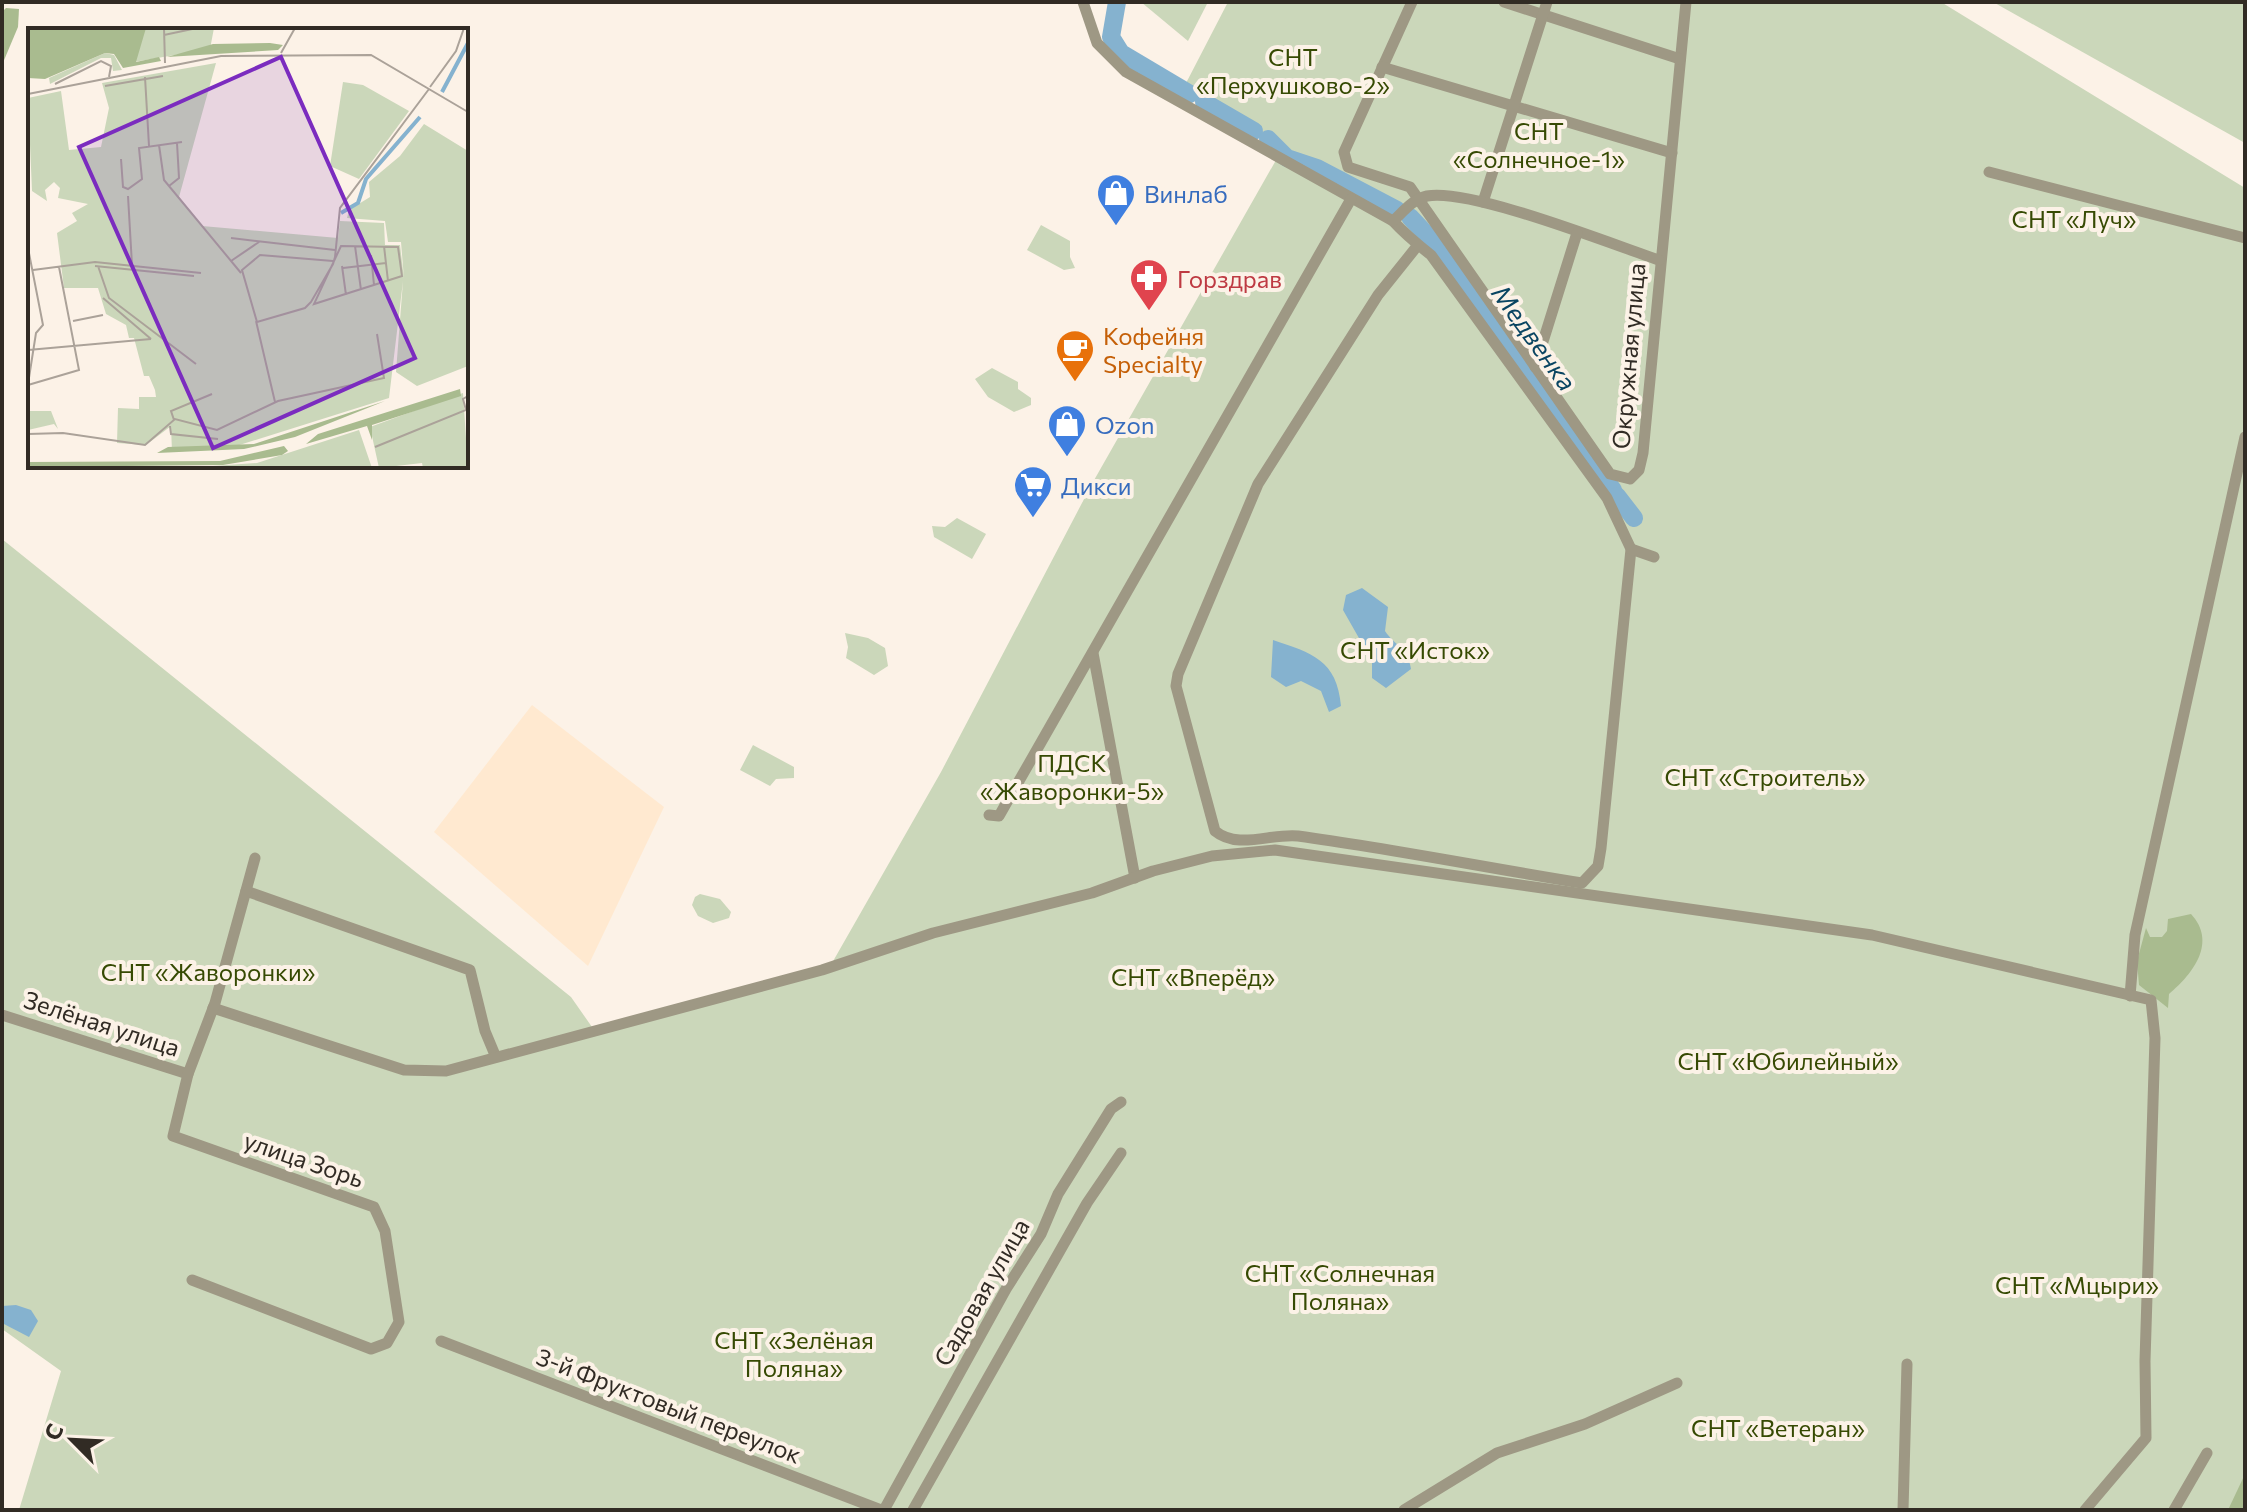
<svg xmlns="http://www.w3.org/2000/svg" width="2247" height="1512" font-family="Commissioner,sans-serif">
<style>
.built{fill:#ffe9d0}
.green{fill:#cbd7ba}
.forest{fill:#a9bb8f}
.water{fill:#85b2cf}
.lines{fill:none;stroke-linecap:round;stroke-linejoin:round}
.river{stroke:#85b2cf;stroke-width:18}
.minor{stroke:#9e9884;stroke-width:11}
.labels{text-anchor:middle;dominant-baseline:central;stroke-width:8;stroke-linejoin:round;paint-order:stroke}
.park-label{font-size:24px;fill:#364a03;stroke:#fcf2e7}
.shop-label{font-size:24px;fill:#366cbe;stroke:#fcf2e7;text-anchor:start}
.health-label{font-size:24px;fill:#be3a42;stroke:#fcf2e7;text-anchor:start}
.food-label{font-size:24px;fill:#c56008;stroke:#fcf2e7;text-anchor:start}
.street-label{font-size:24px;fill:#312b24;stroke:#fcf2e7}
.water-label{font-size:26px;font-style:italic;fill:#0a4562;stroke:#fcf2e7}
.inset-river{fill:none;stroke:#85b2cf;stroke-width:4}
.inset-road{fill:none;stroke:#aba299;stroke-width:2}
.view{fill:#7b2cbf;fill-opacity:0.15;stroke:#7b2cbf;stroke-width:4}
.inset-edge{fill:none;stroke:#312b24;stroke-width:4}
</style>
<rect width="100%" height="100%" fill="#fcf2e7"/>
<!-- built -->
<polygon class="built" points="532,705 664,807 588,966 434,832"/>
<!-- green -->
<g class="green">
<polygon points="1141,2 1208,2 1188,41"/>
<polygon points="1228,2 1941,2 2245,188 2245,1510 19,1510 61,1371 2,1329 2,539 571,997 592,1027 832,963 941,772 1093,482 1284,146 1184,87"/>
<polygon points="1993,2 2245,2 2245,143"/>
<polygon points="1041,225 1070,241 1070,257 1075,268 1064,270 1027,250"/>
<polygon points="992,368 1018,382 1018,389 1031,398 1031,405 1014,412 988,397 975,379"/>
<polygon points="957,518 986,534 972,559 934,537 932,526 945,527"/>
<polygon points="845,633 868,638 885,648 888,666 874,675 846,658 848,647"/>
<polygon points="753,745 794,767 794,778 776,779 770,786 740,770"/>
<polygon points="700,894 720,899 731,912 729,918 713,923 698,916 692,905 695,897"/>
</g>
<!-- forest -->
<g class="forest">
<polygon points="6,8 19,9 18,27 2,65 2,12"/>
<path d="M2191 914C2217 942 2194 973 2169 994L2168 1008 2139 985 2137 961 2146 928 2150 937H2162L2167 931 2168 919Z"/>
<polygon points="2245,1474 2245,1510 2228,1510"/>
</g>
<!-- water -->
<g class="water">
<path d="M1362 588 1388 607 1385 631C1395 646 1408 648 1411 669L1386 688 1372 678V661L1343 610 1346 595Z"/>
<path d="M1273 640C1312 653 1337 660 1341 706L1329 712 1321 691 1301 681 1286 687 1271 677Z"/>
<polygon points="16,1305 31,1310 38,1321 29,1337 2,1323 2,1306"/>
</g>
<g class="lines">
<!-- river -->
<g class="river">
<polyline points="1117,2 1111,37 1121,53 1190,94"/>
<polyline points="1204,102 1254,131"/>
<polyline points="1268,139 1287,158 1317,168 1397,210"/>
<polyline points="1410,217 1439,248 1613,490"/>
<polyline points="1617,496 1634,518"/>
</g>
<!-- minor -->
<g class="minor">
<path d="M1083 2 1097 43 1126 72 1393 221C1405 234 1417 244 1431 255L1607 498 1631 549 1601 848 1598 866 1582 883C1488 868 1393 849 1298 836 1271 833 1238 850 1215 831L1176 686 1178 674 1258 484 1378 295 1418 245"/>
<polyline points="1412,2 1344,152 1348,167 1410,187 1610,474 1630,479 1639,470 1643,453 1686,2"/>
<polyline points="1504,2 1680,59"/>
<polyline points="1382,67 1672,153"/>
<polyline points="1989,172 2245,238"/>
<polyline points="1483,202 1547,2"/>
<path d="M1393 221C1403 212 1413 199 1427 196 1471 188 1611 244 1659 260"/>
<polyline points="1535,367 1577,233"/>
<polyline points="1631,549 1654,557"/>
<polyline points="1093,653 1135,878"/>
<polyline points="989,815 999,816 1351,199"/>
<polyline points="246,891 470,970 485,1031 495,1055"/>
<polyline points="2130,996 2135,935 2245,437"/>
<polyline points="213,1008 404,1070 446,1071 822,970 933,933 1092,893 1153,871 1212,856 1275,850 1872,935 2151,1000 2155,1038 2145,1361 2146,1438 2085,1510"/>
<polyline points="2,1015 188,1074"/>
<polyline points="192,1280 371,1349 387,1343 399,1322 385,1231 374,1207 173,1136 188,1074 215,1003 255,858"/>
<polyline points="441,1341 881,1510"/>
<polyline points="884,1510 1006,1289 1041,1234 1058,1194 1111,1109 1121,1102"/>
<polyline points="913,1510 1087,1203 1121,1153"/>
<polyline points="1404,1510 1497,1453 1585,1424 1677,1383"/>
<polyline points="1903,1510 1907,1364"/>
<polyline points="2174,1510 2207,1453"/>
</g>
</g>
<!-- icons -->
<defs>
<symbol id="shop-pin" viewBox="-11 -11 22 30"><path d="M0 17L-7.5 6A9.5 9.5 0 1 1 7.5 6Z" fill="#3f7fe0" stroke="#fcf2e7"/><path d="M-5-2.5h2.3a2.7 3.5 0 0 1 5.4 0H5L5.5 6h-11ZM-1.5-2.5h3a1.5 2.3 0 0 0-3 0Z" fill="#fff"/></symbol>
<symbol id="pharmacy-pin" viewBox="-11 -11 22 30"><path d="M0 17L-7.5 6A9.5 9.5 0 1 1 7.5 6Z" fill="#e0444e" stroke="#fcf2e7"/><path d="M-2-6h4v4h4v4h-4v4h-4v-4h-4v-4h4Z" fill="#fff"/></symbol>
<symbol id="cafe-pin" viewBox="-11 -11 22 30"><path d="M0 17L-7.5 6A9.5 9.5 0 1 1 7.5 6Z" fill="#e8710a" stroke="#fcf2e7"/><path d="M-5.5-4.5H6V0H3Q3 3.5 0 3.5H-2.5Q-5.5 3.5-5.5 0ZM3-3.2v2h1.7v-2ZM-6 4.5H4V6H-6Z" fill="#fff"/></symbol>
<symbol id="supermarket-pin" viewBox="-11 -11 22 30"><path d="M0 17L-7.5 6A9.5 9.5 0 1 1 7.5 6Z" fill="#3f7fe0" stroke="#fcf2e7"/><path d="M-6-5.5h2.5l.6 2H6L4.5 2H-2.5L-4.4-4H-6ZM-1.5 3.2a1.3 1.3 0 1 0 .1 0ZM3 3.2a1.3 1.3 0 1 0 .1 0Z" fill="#fff"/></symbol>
</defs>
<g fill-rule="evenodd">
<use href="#shop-pin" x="1094" y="171" width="44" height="60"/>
<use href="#pharmacy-pin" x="1127" y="256" width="44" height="60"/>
<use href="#cafe-pin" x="1053" y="327" width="44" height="60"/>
<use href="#shop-pin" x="1045" y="402" width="44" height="60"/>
<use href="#supermarket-pin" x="1011" y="463" width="44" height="60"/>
</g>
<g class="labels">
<!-- park labels -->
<g class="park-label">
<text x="1293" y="56">СНТ<tspan x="1293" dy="28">«Перхушково-2»</tspan></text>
<text x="1539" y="130">СНТ<tspan x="1539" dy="28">«Солнечное-1»</tspan></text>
<text x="2074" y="218">СНТ «Луч»</text>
<text x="1415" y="649">СНТ «Исток»</text>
<text x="1072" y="762">ПДСК<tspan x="1072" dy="28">«Жаворонки-5»</tspan></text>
<text x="1765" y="776">СНТ «Строитель»</text>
<text x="208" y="971">СНТ «Жаворонки»</text>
<text x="1193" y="976">СНТ «Вперёд»</text>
<text x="1788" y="1060">СНТ «Юбилейный»</text>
<text x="1340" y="1272">СНТ «Солнечная<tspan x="1340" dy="28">Поляна»</tspan></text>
<text x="2077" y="1284">СНТ «Мцыри»</text>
<text x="794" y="1339">СНТ «Зелёная<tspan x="794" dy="28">Поляна»</tspan></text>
<text x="1778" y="1427">СНТ «Ветеран»</text>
</g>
<!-- shop labels -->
<g class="shop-label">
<text x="1144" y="193">Винлаб</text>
<text x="1095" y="424">Ozon</text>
<text x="1061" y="485">Дикси</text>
</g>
<!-- health labels -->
<g class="health-label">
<text x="1177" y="278">Горздрав</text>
</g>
<!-- food labels -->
<g class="food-label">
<text x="1103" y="335">Кофейня<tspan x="1103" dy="28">Specialty</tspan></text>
</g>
<!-- street labels -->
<g class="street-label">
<text transform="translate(1628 356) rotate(-85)">Окружная улица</text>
<text transform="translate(102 1023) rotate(18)">Зелёная улица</text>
<text transform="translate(304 1159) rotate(19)">улица Зорь</text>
<text transform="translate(981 1292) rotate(-60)">Садовая улица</text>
<text transform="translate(669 1405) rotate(21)">3-й Фруктовый переулок</text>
</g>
<!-- water labels -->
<g class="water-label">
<text transform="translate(1535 337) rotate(54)">Медвенка</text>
</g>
</g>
<!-- overview -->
<g transform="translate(28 28)">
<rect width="440" height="440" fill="#fcf2e7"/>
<path d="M115 0H186L182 21 100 35ZM77 25 86 27 94 42 85 43 83 30H73L22 56 21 50ZM188 35 151 169 174 198 310 210 312 193 356 195 357 217H372L376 251 373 214H360L357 193 319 190 321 182 342 169 341 154 372 128 396 96 440 123V338L389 358 368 344 375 253 361 370 205 419 144 424 143 398 118 417 89 415 90 380 111 381V369H128L127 362 121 348H116L106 310H101L98 297 78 286 70 260H36L29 205 49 193 44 185 60 176 30 170 32 160 26 154 17 162 19 173 4 163 0 70 33 63 41 122 73 119 81 80 74 55ZM315 54 335 57 381 83 331 151 302 138ZM435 365 440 440H395L394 435 351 440 342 399ZM0 383H23L30 401 26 396 0 402ZM331 402 344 440H156L229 435Z" fill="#cbd7ba"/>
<path d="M0 0H118L108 34 131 29 133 33 95 40 86 26 77 25 17 51 0 50ZM242 15 255 17 250 22 139 29 185 16ZM432 361 433 368 344 397V412L339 398 278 416 290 406ZM357 373 267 409 216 421 129 425 140 419 226 416ZM256 418 260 423 254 427 195 437 0 439V434L192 433Z" fill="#a9bb8f"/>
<path class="inset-river" d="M414 64 440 15M313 185 330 175 338 151 392 89"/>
<path class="inset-road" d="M136 0 137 35M136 7 169 0M253 25 267 0M117 49 121 118M27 56 73 33 83 38 81 49M77 58 135 48M402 59 428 23 436 0M0 66 193 28 343 27 440 84M131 117 136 152 213 245M93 131 95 159 100 161 114 151 111 120 154 114M141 158 151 150 149 115M100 168 104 237M203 210 307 222M313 218 370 219 374 248 286 276ZM327 218 333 262M356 218 360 253M0 220 15 297 8 305 0 356M343 227 346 257M203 233 231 214M305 233 232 227 214 242 229 294 277 280 283 274 305 236 307 229 312 180 401 61M67 238 166 248M70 238 81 270 168 336M314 238 318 267M315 240 358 235M5 242 67 234 173 245M75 270 123 311M45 293 75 287M228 293 247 374M0 322 123 311M0 357 51 342 31 239M146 392 143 383 184 366M142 398 143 406 190 411M0 406 35 405 117 417 147 391 189 402 250 373 356 350 349 306M347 419 438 382 435 371 440 368"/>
<path class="view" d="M253 29 387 330 185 420 51 119Z"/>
<rect width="440" height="440" class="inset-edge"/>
</g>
<!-- border -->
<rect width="2247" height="1512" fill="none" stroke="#312b24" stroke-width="8"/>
<!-- north arrow -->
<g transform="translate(72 1440) rotate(294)" stroke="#fcf2e7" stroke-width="6" paint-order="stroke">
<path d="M0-6L14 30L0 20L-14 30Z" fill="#312b24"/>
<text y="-12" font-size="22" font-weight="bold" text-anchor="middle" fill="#312b24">С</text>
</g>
</svg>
